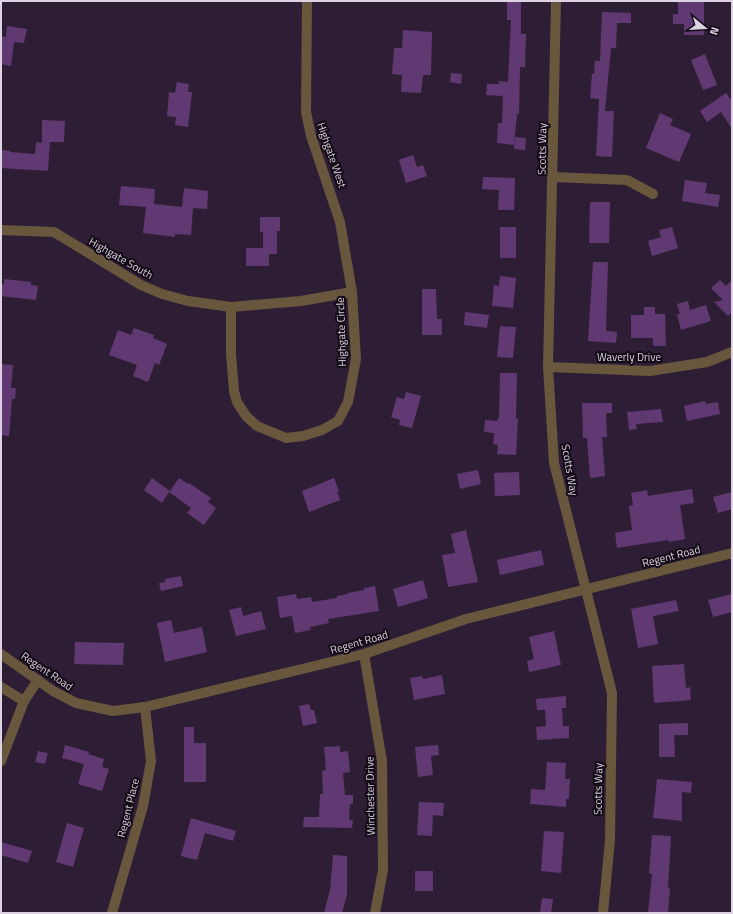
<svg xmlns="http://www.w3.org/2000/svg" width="733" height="914" font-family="'Titillium Web',sans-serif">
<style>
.building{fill:#613972}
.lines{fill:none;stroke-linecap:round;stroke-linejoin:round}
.minor{stroke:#68573d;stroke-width:10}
.labels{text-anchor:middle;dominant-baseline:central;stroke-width:4;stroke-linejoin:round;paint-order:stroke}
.street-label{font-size:11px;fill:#ddd3e2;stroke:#120b15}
</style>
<rect width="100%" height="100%" fill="#2e1e35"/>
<!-- building -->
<g class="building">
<polygon points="507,1 521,1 521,34 526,34 525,67 520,67 519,114 517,114 514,145 497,143 498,123 502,123 503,96 486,95 487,84 499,84 499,81 508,82 511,20 507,20"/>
<polygon points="678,1 704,1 704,35 684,35 684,24 673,24 673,14 678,14"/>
<polygon points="602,12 631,13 631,23 617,23 616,48 611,48 605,111 614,111 612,157 596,156 599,99 590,98 592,74 594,74 595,61 600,61"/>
<polygon points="7,26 27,29 24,43 14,42 11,66 1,64 1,36 6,37"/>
<polygon points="403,30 432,32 431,75 423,75 421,93 401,92 402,75 392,74 394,48 402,48"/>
<polygon points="705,54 717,85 703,90 691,60"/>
<polygon points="451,73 462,74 461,84 450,82"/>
<polygon points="177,82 189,84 188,92 192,92 188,127 175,125 176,117 167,116 169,92 175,93"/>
<polygon points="726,93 732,101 732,129 721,112 707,122 700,111"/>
<polygon points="660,113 673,119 670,125 691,134 679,162 646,148"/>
<polygon points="42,120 65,121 64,142 50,142 48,171 1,168 2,150 10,151 10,152 35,154 36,142 42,143"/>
<polygon points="515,137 526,138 525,150 514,149"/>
<polygon points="413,155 417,167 423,165 427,176 406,183 399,160"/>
<polygon points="483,177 515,178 514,210 498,210 499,190 482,189"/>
<polygon points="685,180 707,183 705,193 720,195 718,207 682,201"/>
<polygon points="121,186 155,189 154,204 182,207 184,188 208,191 207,209 193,208 191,235 175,234 175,237 143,233 146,207 119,205"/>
<polygon points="590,202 610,202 609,243 589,243"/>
<polygon points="260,217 280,217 280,231 277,231 277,254 269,254 269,266 246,266 246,248 263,248 263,232 260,232"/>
<rect x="500" y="227" width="16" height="31"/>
<polygon points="672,227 678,248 652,256 648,241 661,237 659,230"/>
<polygon points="593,262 608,262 606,331 617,332 616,343 588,341"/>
<polygon points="500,276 516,278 513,308 492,306 494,285 499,286"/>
<polygon points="4,279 31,282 31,285 38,286 36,300 1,296 1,284 4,284"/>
<polygon points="720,280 726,286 732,280 732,312 728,316 714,302 723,300 711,288"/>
<polygon points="422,289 436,289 437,319 442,319 442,335 422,335"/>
<polygon points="688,301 690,310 706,305 711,321 681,330 677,314 680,314 677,304"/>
<polygon points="644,307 655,307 655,314 665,314 666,346 653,346 653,338 631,338 631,315 644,315"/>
<polygon points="465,312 489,315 487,328 464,325"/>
<polygon points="500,326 516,327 513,358 497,357"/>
<polygon points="134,328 154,335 153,338 167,344 159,365 155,363 148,382 133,376 137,365 109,355 118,330 131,335"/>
<polygon points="1,364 13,365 11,388 16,388 15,399 12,399 9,436 1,435"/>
<polygon points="500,373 517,373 516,418 518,419 516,455 497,454 498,445 493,444 494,433 484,432 485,420 497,421 499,417"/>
<polygon points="406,392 421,396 412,428 399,425 400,420 391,417 397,397 404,399"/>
<polygon points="705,401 706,404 718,402 720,414 687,421 684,406"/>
<polygon points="582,403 612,403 612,413 606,413 607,437 602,437 605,476 590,478 587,438 583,438"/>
<polygon points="661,409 663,422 636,424 637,429 629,430 627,412"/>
<polygon points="478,470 481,484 460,489 457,474"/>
<polygon points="519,472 520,495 495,496 494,473"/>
<polygon points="152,478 170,491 179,478 188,484 189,483 211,498 208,502 216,508 204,525 187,513 191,508 169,492 162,503 144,490"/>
<polygon points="334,478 339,491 337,492 340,500 309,512 302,491"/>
<polygon points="692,489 694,503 680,505 685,539 669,542 668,540 617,548 615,533 632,530 629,506 633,505 631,493 647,490 648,496"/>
<polygon points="732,492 732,509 718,513 713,497"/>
<polygon points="466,530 478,582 448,587 442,555 455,553 451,534"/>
<polygon points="541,550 544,565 500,575 497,560"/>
<polygon points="181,576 183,586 161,591 159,583 165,582 165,579"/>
<polygon points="423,580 428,598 398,607 393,589"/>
<polygon points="375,586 379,611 328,619 329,623 310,627 311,630 295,633 292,616 280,618 277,597 296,594 297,599 311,597 312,602 337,598 337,596 348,594 348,593 364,590 364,588"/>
<polygon points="732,594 732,612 713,617 708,600"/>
<polygon points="676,600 679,611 653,616 658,644 638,648 631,609"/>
<polygon points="241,607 243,616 261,611 266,629 236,636 229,610"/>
<polygon points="171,620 174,633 202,627 207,652 165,662 157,623"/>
<polygon points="554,631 561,665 529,672 527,661 534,659 529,637"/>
<polygon points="75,642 124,643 123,665 74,664"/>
<polygon points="684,664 686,688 690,687 691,700 654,703 652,666"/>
<polygon points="442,675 445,694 414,700 410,678 422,676 423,679"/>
<polygon points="566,696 566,708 562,708 563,726 569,726 569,738 537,740 536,727 546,726 545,710 537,710 536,699"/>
<polygon points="309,704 311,710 314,710 317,723 303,726 299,706"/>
<polygon points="688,723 688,735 674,735 675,757 659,757 659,724"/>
<polygon points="184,727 194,727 194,743 206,743 206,782 184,782"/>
<polygon points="65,745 89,752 88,754 104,759 102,767 109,769 102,791 78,784 84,764 62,758"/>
<polygon points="438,745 439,755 431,756 433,775 418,777 415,747"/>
<polygon points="340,746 340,752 348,751 350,772 343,773 345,795 353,795 353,804 350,804 349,820 353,820 352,828 303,827 304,817 319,817 320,794 323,794 322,771 326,770 324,747"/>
<polygon points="38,751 48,753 45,764 35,762"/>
<polygon points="547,762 566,763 565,779 570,779 569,799 566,799 566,807 530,804 531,789 545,790"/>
<polygon points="657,779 692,782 691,793 682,792 682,821 653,818"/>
<polygon points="419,802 444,803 443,816 433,815 432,836 417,835"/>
<polygon points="191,818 236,831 233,841 205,833 197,860 181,856"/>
<polygon points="67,823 84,828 73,867 56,862"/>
<polygon points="544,831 564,832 561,873 541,871"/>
<polygon points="652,835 671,836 668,888 670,888 668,913 648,913 652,874 649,873"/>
<polygon points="1,842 32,851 28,863 1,855"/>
<polygon points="333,855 347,856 347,895 342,913 324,913 330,890"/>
<rect x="415" y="871" width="18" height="20"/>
<polygon points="542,898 553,899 551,913 540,913"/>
</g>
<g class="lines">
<!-- minor -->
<g class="minor">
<polyline points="556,1 548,367 554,463 612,693 610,840 603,913"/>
<polyline points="553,177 627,180 653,194"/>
<polyline points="1,230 54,232 141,285 162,294 188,301 231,307 301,301 352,292"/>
<polyline points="231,307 231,354 234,391 237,402 246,416 257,426 286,438 303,436 322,430 338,421 348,402 356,359 352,292 340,222 311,136 306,112 307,1"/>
<polyline points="548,367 650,371 707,362 732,352"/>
<polyline points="1,654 53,691 76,703 113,711 145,707 364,654 466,619 732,553"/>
<polyline points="364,654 382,761 383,870 375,913"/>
<polyline points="1,687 24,701"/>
<polyline points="1,761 24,701 38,680"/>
<polyline points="112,913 143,806 151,761 145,707"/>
</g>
</g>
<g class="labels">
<!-- street labels -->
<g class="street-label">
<text transform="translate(542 149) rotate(-89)">Scotts Way</text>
<text transform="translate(332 155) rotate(71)">Highgate West</text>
<text transform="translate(121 258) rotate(30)">Highgate South</text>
<text transform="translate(341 332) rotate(-92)">Highgate Circle</text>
<text x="629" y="357">Waverly Drive</text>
<text transform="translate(570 470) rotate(80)">Scotts Way</text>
<text transform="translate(671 556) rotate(-14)">Regent Road</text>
<text transform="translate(359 642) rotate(-16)">Regent Road</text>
<text transform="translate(47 671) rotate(34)">Regent Road</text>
<text transform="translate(598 789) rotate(-89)">Scotts Way</text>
<text transform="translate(370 796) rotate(-91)">Winchester Drive</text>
<text transform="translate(128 808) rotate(-76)">Regent Place</text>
</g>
</g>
<!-- border -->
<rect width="733" height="914" fill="none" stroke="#ddd3e2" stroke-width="4"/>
<!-- north arrow -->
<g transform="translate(705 28) rotate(108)" stroke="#120b15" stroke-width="3" paint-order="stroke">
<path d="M0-3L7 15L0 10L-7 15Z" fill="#ddd3e2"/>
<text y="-6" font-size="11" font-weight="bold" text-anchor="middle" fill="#ddd3e2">N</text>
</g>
</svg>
